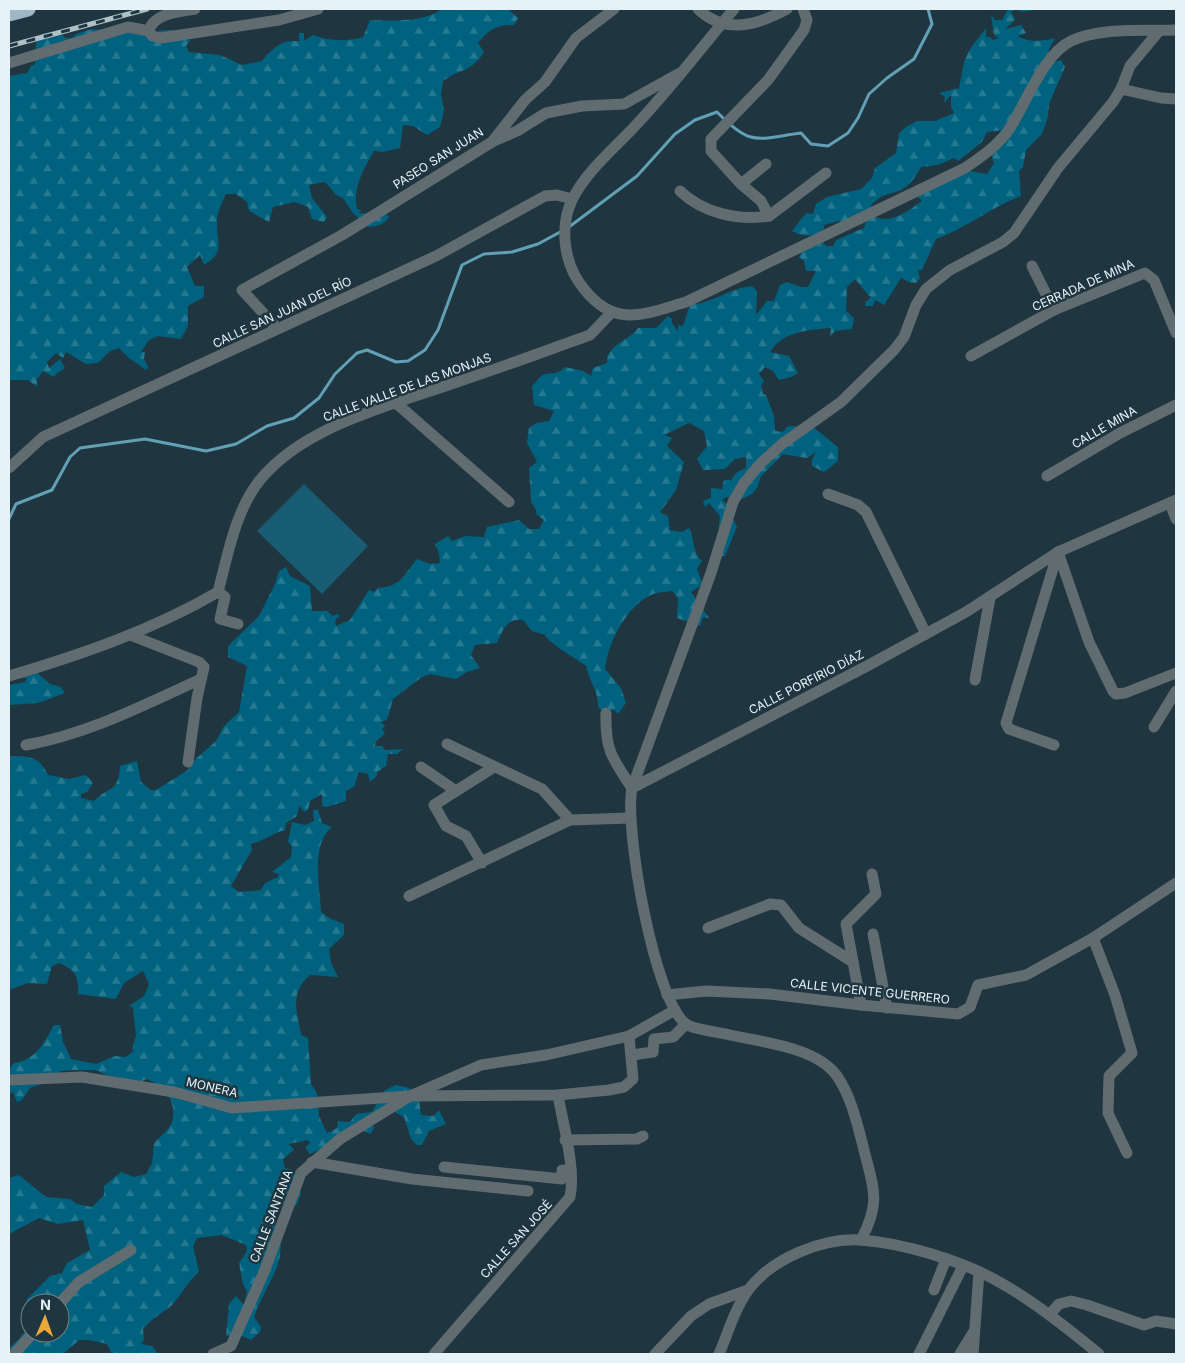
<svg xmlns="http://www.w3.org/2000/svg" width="1185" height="1363" font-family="Inter,sans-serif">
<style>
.forest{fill:url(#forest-firs)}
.park{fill:#185d74}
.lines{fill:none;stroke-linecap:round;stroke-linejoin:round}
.stream{stroke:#62a0b6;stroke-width:3}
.minor{stroke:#616c70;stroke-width:11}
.highway{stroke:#9eb9c5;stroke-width:15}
.rail-casing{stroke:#afc0c7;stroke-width:5}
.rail{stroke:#1f3640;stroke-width:3;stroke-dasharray:9;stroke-linecap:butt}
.labels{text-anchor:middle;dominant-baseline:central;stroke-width:5;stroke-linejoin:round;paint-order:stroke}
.street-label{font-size:12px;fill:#e5f3f9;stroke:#1f3640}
</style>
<defs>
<pattern id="forest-firs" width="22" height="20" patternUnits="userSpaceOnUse" patternTransform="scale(1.25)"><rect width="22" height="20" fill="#00627e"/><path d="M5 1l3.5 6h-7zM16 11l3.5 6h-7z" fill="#257991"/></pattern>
</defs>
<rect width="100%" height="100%" fill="#1f3640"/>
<!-- forest -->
<g class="forest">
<path d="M441 9H508L518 18 514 25C497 24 488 30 478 43L484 52C472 72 459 69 443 81L441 94 444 111 440 127 427 135 413 126 403 125 400 148 383 152 374 151C364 168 352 189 357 209L362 211 357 213 374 214 382 211 389 217C384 225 377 226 368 227L353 213 343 198 336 195 325 182 309 185 312 198 327 217 324 222 312 219 308 207 294 202 273 207 269 222 249 211 247 202 236 194H226C222 202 216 214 217 224 217 244 225 252 204 265L200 255 187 267 195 286H204V297L188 306V326L181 339 158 336 149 340 141 352H145L144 359 148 367 146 370 129 358 119 348 110 351 98 363 86 364 66 352 63 358 56 353 47 362 49 368 60 359 65 368 57 373 54 377 43 371 37 379V387L28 380H9V76L27 73 31 66 35 64 36 43 41 34 57 31 66 38H72L76 34 92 29 149 34 163 30 181 31 190 41 186 46 189 52 220 55 242 65 262 61C264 57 278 44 283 43 287 41 294 41 299 41V33H304V41L313 35C330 41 345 42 363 37L370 20C388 21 428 22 441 9Z"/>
<path d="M1008 9H1041L1022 12 1017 9 1011 12 1015 19 1006 29 1021 25 1026 33 1018 36C1028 43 1044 41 1055 38L1049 49 1048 64 1061 60 1065 67 1049 104 1048 117 1042 134 1026 150 1023 167 1019 171 1021 196C991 207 966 228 936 239L922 270H918L920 278 916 283 909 282 901 278 884 305 875 300 873 306H865L866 301 871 298 855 279 847 287 846 311 854 318 852 329 835 331 830 337 831 328C809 330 783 331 770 352L789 356 798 373 791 377 779 380 773 371 765 367 759 374 764 381 761 386 763 394 766 395 774 416 775 431 783 432 788 426 813 427 838 447V461L824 472 812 466V460L816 452 807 458 783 454 761 476 757 488 752 494 742 499 726 497 722 500 730 506 731 516 737 527 725 556H720L717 545 720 516 709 503 705 507 703 501 711 498V488L722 489 724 480H731L737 472 746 468V457L735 459 725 469 703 470 697 459 707 446 704 431 689 423 664 435 672 438 667 446 684 462 676 490 660 512 668 516 670 530 682 532 689 528C695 539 692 553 702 561L697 569 702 582 699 587 691 592 709 618 703 617 700 626 677 618 678 598 672 591C665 592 655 592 649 596 625 609 608 643 605 669L621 688 626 703 618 714 614 710H601L598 707C599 692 589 681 586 666 577 659 548 643 545 635L532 631 523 620C506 618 503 630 497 643L475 645 471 655 480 668 467 672 456 679 430 674 422 677 393 699 387 720 381 722 385 726 382 729 385 734 376 741 375 746H382L385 750 403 749 397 754H388L386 766 377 772V776L370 782 368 774 359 772 354 787 346 791V801L327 807 322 806V794L310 801 308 810 305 812 299 806 297 816 286 823 285 830C273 833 264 841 251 844L252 850 231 886 239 892 261 890 265 883 278 877 279 874 272 872 291 857 292 846 288 842 292 822 305 825 314 821 313 810H318L322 823 332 827C310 845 320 886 321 912L331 919 344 924V935L329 949 331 963 338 977 310 975C289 993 297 1011 301 1035L308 1038 311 1084 317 1093 319 1116 327 1133 337 1128 338 1121 350 1122 356 1114 372 1112 385 1090 396 1085 409 1088 419 1098 421 1115 433 1116 439 1110 446 1124 429 1131 422 1145H417L411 1139 404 1117 391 1110 372 1125 374 1127 371 1134 362 1130 310 1154 305 1147 310 1143 308 1140 289 1144 294 1150 283 1159 285 1168 296 1171 301 1194 296 1206 281 1204 275 1215 271 1217C296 1256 266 1281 254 1317L261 1327 260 1332 251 1340 242 1336H226L229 1304 236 1296 244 1305 247 1292 243 1284 239 1263 247 1251 246 1245 222 1235 197 1238 193 1246 199 1272C187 1282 181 1296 171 1306 161 1314 151 1319 143 1329L144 1340 141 1344 152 1346 158 1354H112L107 1344 89 1340H79L63 1354H9V1348L20 1338 30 1324V1333H60V1303H30V1313L26 1300 50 1276 62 1273 67 1263 90 1250 83 1220 58 1224 39 1218 9 1234V1178L19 1175 46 1197 70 1199 77 1204 92 1207 104 1195V1186L121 1172 134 1177 146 1174 152 1163 154 1143C160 1137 169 1130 172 1122 178 1102 164 1085 146 1079L137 1084 108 1076 96 1070H72L61 1071 47 1082 30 1088 22 1100 17 1102 13 1092 9 1094V1069L14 1063C36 1060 44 1043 54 1025H60L63 1042 71 1059 96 1064 115 1056 125 1057 134 1051 132 1049 136 1036 133 1008 129 1006 144 996 149 984 143 971 124 983 116 999 78 994C79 976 75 970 59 963L52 966 47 984 28 983 9 990V756C29 756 39 756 48 775L69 779 86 775 93 783 87 792 81 794V798L94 801C109 786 119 792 120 766L137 761 141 782 151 790H156L188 770 190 764 216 741 224 726 239 712 247 666 228 657V646L259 616 275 584 279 571 286 567 290 576 310 586 312 611H327L333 616 337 614 340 616 335 620 336 626 350 620 369 590 374 592 378 588C401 587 403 575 417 559L430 564 440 563 439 553 435 544 448 536 452 541 465 536 484 537 487 527 519 520 529 529H539L544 520 536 514V510L531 502 529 468 537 462 527 443 529 428 536 423 549 421 554 411 534 405 532 386C537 382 539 376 545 374 552 373 559 374 565 367L583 371 591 376 593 368 607 363C606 345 629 341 638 328H656L668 316 672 319V323L678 331V325L683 326 690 305C715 302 728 289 752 286L757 291 756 315 767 301H774L780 285 787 282 801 287H808L816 271H806L804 261 799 257 809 241 814 247 823 242 826 246H833L836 240 864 228 867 218 872 215C889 226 907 212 922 201L917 196 954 168 987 174 994 163 991 153 1005 130 987 132 982 142 958 161 954 158 938 165 921 167C903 202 890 185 871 205V209L849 226 840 221 824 225V229C814 238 803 237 792 231L806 213 813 214 816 204 827 197 861 189 872 178 875 168 896 153 899 133 906 127 917 121H935L954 113 951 107V95L944 103 945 97 939 93 959 88 964 62 970 49 986 28V37H990L993 40 999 38 994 35 991 15 995 20H1002Z"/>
<polygon points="34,670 50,684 61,687 65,693 38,703 9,705 9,685 25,682 27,678 23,678"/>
</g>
<!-- park -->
<polygon class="park" points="304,484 368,546 322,594 257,531"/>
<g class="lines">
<!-- stream -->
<g class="stream">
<path d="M569 227 637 176 675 134 695 120 717 112C751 147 756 139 801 133L811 144 828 146 848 133 858 118 869 94 887 78 914 59 932 24 928 9"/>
<polyline points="9,519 16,504 52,490 70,457 80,448 145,439 206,451 236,444 267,426 294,418 319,398 335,374 357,353 367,350 396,362 408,361 425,350 438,330 462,265 484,254 512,252 538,244 562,231"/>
</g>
<!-- minor -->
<g class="minor">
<path d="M698 9C725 35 758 25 787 9"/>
<path d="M734 9C701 48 671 88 636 125 615 148 586 171 572 200 559 228 564 265 584 289 616 329 644 314 686 302L965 168C981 157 996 147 1008 131 1025 106 1043 54 1071 41 1101 27 1143 31 1176 30"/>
<path d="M149 31C153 13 180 12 195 9"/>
<polyline points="9,63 128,27 149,31 152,36 161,38 279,20 318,9"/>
<polyline points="1121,89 1161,98 1176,99"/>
<polyline points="494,141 517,131 546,113 582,106 624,104 678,74"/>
<polyline points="741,184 766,164"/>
<path d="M680 191C703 213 738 221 769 216L761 201 741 184 711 151V139L768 80 804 30 807 20 803 9"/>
<polyline points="769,216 826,173"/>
<polyline points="1032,266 1054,310"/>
<polyline points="277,328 242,290 342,235 492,142 525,100 545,82 576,38 614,9"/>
<polyline points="971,356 1054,310 1145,273 1154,280 1176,333"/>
<polyline points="396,403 509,502"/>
<polyline points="9,468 43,437 436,256 545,196 557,195 572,199"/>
<polyline points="1047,476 1120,433 1176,405"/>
<polyline points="828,494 858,505 866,512 926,634"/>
<polyline points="1170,503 1176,519"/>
<polyline points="1058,552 1089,642 1113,691 1116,694 1125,693 1176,673"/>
<polyline points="218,592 225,597 220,619 238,624"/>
<polyline points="130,635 199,662 204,667 197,698 188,762"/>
<path d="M9 676C80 655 153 630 218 592 228 555 235 511 260 480 304 426 391 405 454 383 500 368 545 351 590 335L612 312"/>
<polyline points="975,680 990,598"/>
<path d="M606 713C605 750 612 758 632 788"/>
<polyline points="1154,727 1176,691"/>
<polyline points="447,744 542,789 570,820"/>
<path d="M26 745C88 734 144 705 201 679"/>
<polyline points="1054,745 1009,729 1006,723 1058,552"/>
<polyline points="421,767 456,791"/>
<polyline points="632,788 867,666 966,612 1058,552 1176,500"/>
<polyline points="482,863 466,836 446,826 434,805 494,767"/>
<polyline points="409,896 570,820 630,818"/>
<polyline points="708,928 770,904 781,905 799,928 853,962"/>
<polyline points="873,934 887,1008"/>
<polyline points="1093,938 1115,995 1132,1053 1109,1076 1108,1113 1127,1153"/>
<polyline points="667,995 706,991 770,994 861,1005 958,1014 970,1007 978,985 1026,975 1093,938 1176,883"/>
<polyline points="861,1005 846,924 876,894 872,874"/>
<polyline points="632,1055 653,1052 654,1039 673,1037 686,1024"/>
<polyline points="9,1080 82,1077 174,1092 232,1108 410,1096 558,1095 609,1090 624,1087 633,1079 629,1036"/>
<polyline points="565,1140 637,1139 643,1136"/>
<polyline points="312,1162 412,1179 528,1191"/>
<polyline points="444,1167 562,1179 562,1170 571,1171"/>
<path d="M861 1240C882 1200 873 1188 863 1146 857 1123 851 1096 837 1076 816 1046 758 1042 726 1034 716 1032 692 1029 686 1024 654 1000 624 827 632 788L711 573 733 502 744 483 761 463 782 444 841 402 894 350 904 337 916 305 926 289 950 270 1003 242 1014 233 1058 168 1113 102 1121 89 1130 66 1159 31"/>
<polyline points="934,1290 946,1259"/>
<polyline points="60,1303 79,1282 131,1250"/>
<polyline points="1050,1314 1059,1304 1071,1301 1087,1305 1144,1325 1156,1321 1176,1324"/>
<polyline points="14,1354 33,1333"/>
<polyline points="213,1354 231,1346 264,1272 301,1173 340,1139 410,1096 481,1065 546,1055 629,1036 675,1010"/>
<path d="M434 1354 570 1197C576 1168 563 1125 558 1095"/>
<polyline points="655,1354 691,1316 709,1304 748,1290"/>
<path d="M719 1354C728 1333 735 1308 749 1289 773 1258 822 1238 860 1240 904 1243 963 1261 1001 1283 1036 1303 1067 1328 1099 1354"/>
<polyline points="919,1354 963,1266"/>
<polyline points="960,1354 973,1333"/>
<polyline points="973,1354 979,1272"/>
</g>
<!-- highway -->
<polyline class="highway" points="9,14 28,9"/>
<defs>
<polyline id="rail" points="9,46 147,9"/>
</defs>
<!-- rail casing -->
<use href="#rail" class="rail-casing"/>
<!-- rail -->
<use href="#rail" class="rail"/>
</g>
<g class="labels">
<!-- street labels -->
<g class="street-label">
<text transform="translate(438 158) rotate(-32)">PASEO SAN JUAN</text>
<text transform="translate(1083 285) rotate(-24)">CERRADA DE MINA</text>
<text transform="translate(282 312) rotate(-25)">CALLE SAN JUAN DEL RÍO</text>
<text transform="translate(407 387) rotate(-20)">CALLE VALLE DE LAS MONJAS</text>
<text transform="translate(1104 427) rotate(-30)">CALLE MINA</text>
<text transform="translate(806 682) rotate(-27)">CALLE PORFIRIO DÍAZ</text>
<text transform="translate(870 991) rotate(6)">CALLE VICENTE GUERRERO</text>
<text transform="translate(212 1087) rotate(13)">MONERA</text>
<text transform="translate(271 1216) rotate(-69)">CALLE SANTANA</text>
<text transform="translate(516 1239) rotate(-48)">CALLE SAN JOSÉ</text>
</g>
</g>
<!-- border -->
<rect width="1185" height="1363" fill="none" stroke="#e5f3f9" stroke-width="20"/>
<!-- north arrow -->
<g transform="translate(45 1318) rotate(2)"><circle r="24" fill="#1f3640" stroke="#6e828a"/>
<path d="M0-4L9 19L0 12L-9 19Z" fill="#eca93a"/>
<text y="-8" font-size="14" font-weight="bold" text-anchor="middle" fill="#e5f3f9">N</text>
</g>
</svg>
